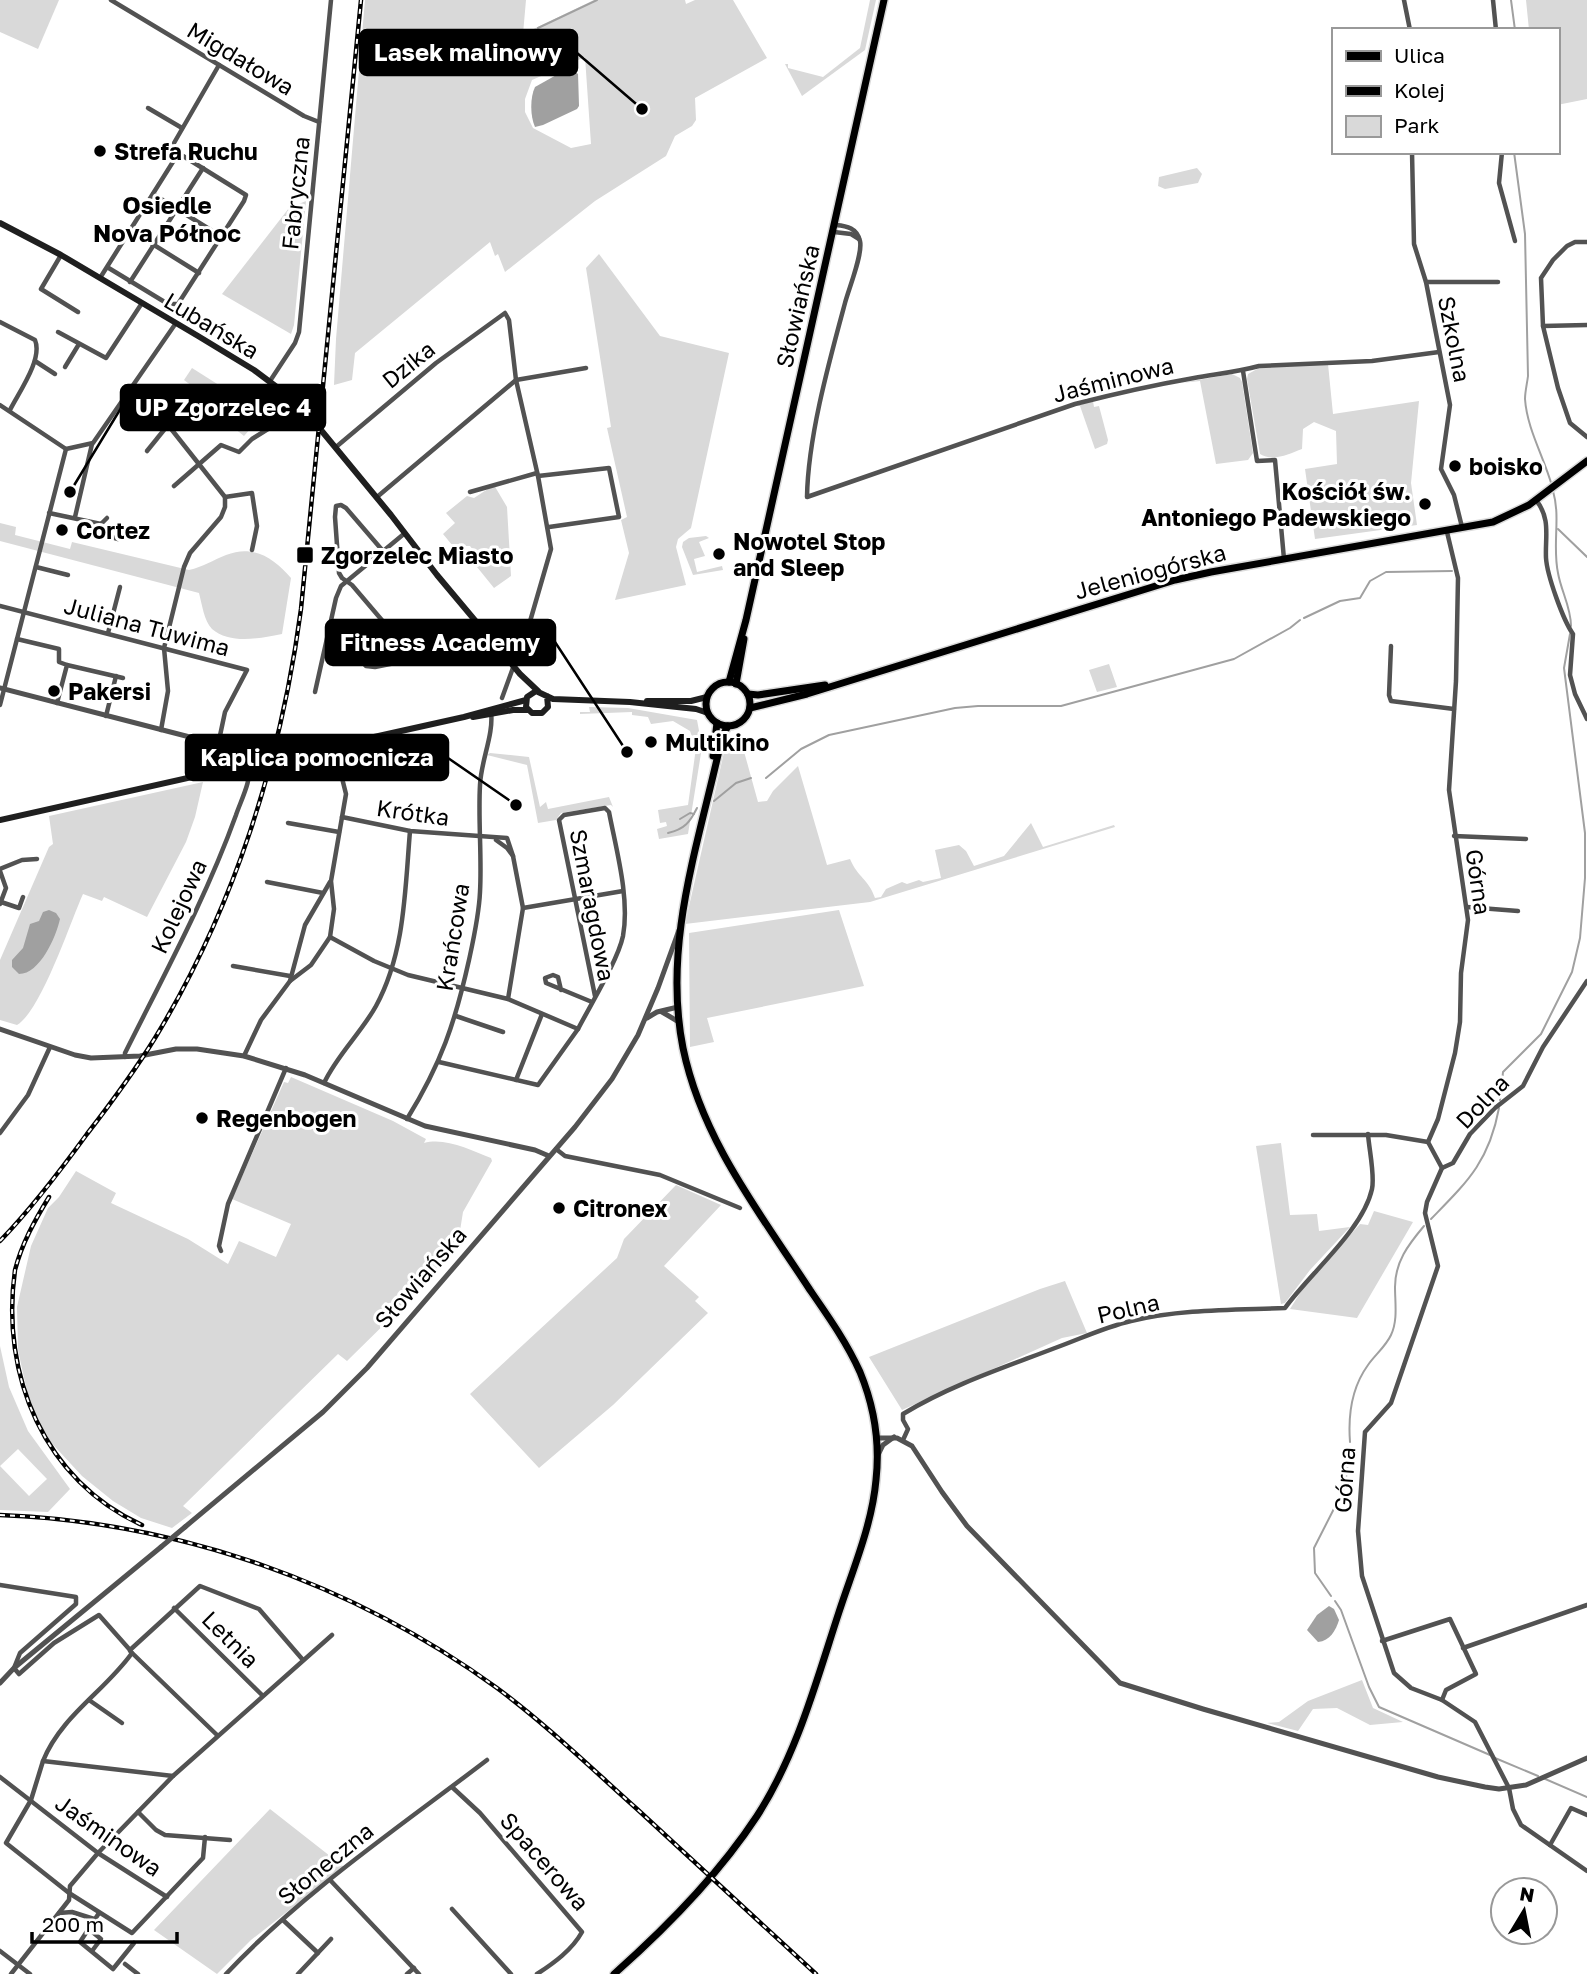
<svg xmlns="http://www.w3.org/2000/svg" width="1587" height="1974" font-family="'Golos Text',sans-serif">
<style>
.green{fill:#d9d9d9;fill-rule:evenodd}
.water{fill:#a0a0a0}
.lines{fill:none;stroke-linecap:round;stroke-linejoin:round}
.stream{stroke:#a0a0a0;stroke-width:2}
.primary-casing{stroke:#dbdbdb;stroke-width:10}
.minor{stroke:#525252;stroke-width:4.5}
.tertiary{stroke:#525252;stroke-width:5}
.secondary{stroke:#1f1f1f;stroke-width:6}
.primary{stroke:#000;stroke-width:7}
.rail-casing{stroke:#000;stroke-width:4.5}
.rail{stroke:#fff;stroke-width:2;stroke-dasharray:5;stroke-linecap:butt}
.tertiary-bridge{stroke:#525252;stroke-width:5}
.secondary-bridge{stroke:#1f1f1f;stroke-width:6}
.poi-dot{fill:#000;stroke:#fff;stroke-width:2.5}
.labels{text-anchor:middle;dominant-baseline:central;stroke-width:6;stroke-linejoin:round;paint-order:stroke}
.street-label{font-size:23px;fill:#000;stroke:#fff}
.poi-label{font-size:23px;font-weight:bold;fill:#000;stroke:#fff;text-anchor:start}
.neighbourhood-label{font-size:24px;font-weight:bold;fill:#000;stroke:#fff}
.leader{fill:none;stroke:#000;stroke-width:2.5}
.callout-dot{fill:#000;stroke:#fff;stroke-width:2.5}
.callout{fill:#000;stroke:#000;stroke-width:2.5}
.callout-label{font-size:24px;text-anchor:middle;font-weight:bold;fill:#fff}
</style>
<rect width="100%" height="100%" fill="#fff"/>
<!-- green -->
<g class="green">
<polygon points="0,0 59,0 38,49 0,32"/>
<path d="M365 0H526L523 34 594 0H685L686 4 695 0H733L767 58 695 98 696 120 692 126 675 136 666 156 595 201 505 272 498 254 495 256 490 242 355 353 352 380 334 385 336 339ZM585 57 591 144 571 148 533 128 525 112V99L532 80Z"/>
<polygon points="870,0 876,0 865,50 802,96 785,64 788,64 788,68 823,77 860,48"/>
<polygon points="1526,0 1587,0 1587,99 1557,105 1557,30 1529,30"/>
<polygon points="1197,168 1202,174 1198,183 1165,189 1158,186 1159,177"/>
<polygon points="306,201 294,325 291,334 222,294 289,208"/>
<polygon points="599,254 660,336 729,353 691,528 678,539 676,547 686,585 615,600 629,553 621,520 627,517 607,428 611,427 586,268"/>
<path d="M1328 364 1333 414 1419 401 1411 483 1417 525 1315 539 1305 469 1337 464 1336 431 1314 422 1303 429 1302 449C1289 454 1273 462 1260 454L1247 379 1248 374 1259 368Z"/>
<path d="M192 368 222 387C222 394 219 399 213 402L184 380Z"/>
<polygon points="1232,374 1240,378 1242,382 1253,453 1248,460 1216,464 1200,381 1181,383"/>
<polygon points="223,401 252,427 244,436 229,424 226,427 211,415"/>
<polygon points="1093,401 1094,407 1099,406 1108,440 1107,444 1095,449 1080,406 1076,406"/>
<polygon points="494,485 507,507 511,576 494,588 477,567 482,562 470,546 464,546 457,551 443,534 455,523 446,513 467,496 474,498"/>
<path d="M0 523 16 527 15 535 70 549 72 542 189 570C203 567 213 560 226 555 253 544 274 558 291 578L282 634C262 638 230 645 212 629 204 621 202 604 199 593L0 541Z"/>
<polygon points="706,536 709,538 699,542 705,556 694,559 697,572 722,566 723,570 693,575 682,547 683,542 689,538"/>
<polygon points="1109,664 1117,687 1097,692 1089,670"/>
<polygon points="589,707 628,708 697,720 702,747 688,834 659,839 657,829 667,826 666,822 660,823 658,810 688,805 696,748 690,731 673,721 651,724 648,717 632,715 632,712 580,714 580,712 590,712"/>
<path d="M740 737 758 802 767 801 773 791 798 766 827 865 850 859C858 878 868 878 875 898L881 897 886 889 902 882 907 884 919 880 923 882 941 878 935 850 959 845 966 851 974 866 1004 856 1031 823 1043 847 1114 825 1115 827 870 902 685 924 725 748 733 739Z"/>
<polygon points="490,753 529,757 540,807 546,802 548,809 609,797 613,807 611,805 561,813 556,820 538,823 527,765 487,755"/>
<path d="M203 782 195 817 186 842 147 917 104 897 102 901 83 894C70 923 41 1011 17 1025L0 1020V960L49 847 53 844 49 816Z"/>
<polygon points="839,910 864,986 707,1018 714,1042 690,1047 689,933"/>
<path d="M291 1077 393 1121 426 1139 424 1143C445 1137 471 1150 491 1158L492 1161 463 1212 459 1237 462 1240 407 1302 347 1361 338 1354 183 1506 192 1513 172 1528 141 1518 113 1501 82 1476 46 1437 28 1396 18 1350 17 1307 31 1246 48 1208 59 1197 76 1171 116 1193 111 1203 188 1239 228 1264 239 1241 276 1257 291 1224 232 1199 284 1082 288 1083Z"/>
<polygon points="1281,1143 1290,1215 1317,1214 1319,1231 1350,1227 1310,1270 1285,1303 1281,1304 1256,1146"/>
<polygon points="676,1185 721,1205 664,1266 699,1297 695,1301 708,1313 613,1405 539,1468 470,1394 617,1258 624,1239"/>
<polygon points="1374,1211 1413,1222 1357,1318 1290,1309 1305,1285 1360,1224 1368,1225"/>
<polygon points="1065,1281 1087,1333 1062,1338 902,1410 869,1357 1040,1289"/>
<path d="M0 1346 9 1387 28 1431 70 1489 48 1512 0 1510ZM18 1449 47 1479 29 1496 0 1466Z"/>
<polygon points="1362,1680 1373,1708 1403,1722 1370,1725 1337,1708 1313,1709 1298,1731 1267,1723 1279,1722 1308,1701"/>
<polygon points="270,1809 344,1867 251,1940 217,1974 154,1930"/>
</g>
<!-- water -->
<g class="water">
<path d="M567 69 573 70 578 74 579 106 577 109 543 125 535 127C530 116 530 97 535 87Z"/>
<path d="M49 910 56 913 60 919C56 937 40 974 19 974L12 967V960L23 948 30 924 39 921 43 912Z"/>
<path d="M1329 1606 1334 1609 1339 1620C1336 1630 1330 1641 1318 1642L1307 1630 1317 1615Z"/>
</g>
<g class="lines">
<!-- stream -->
<g class="stream">
<polyline points="1511,0 1515,30"/>
<polyline points="538,28 597,0"/>
<path d="M1514 152 1525 234 1528 376C1527 384 1525 392 1525 399 1527 429 1544 457 1552 486"/>
<path d="M1553 491C1561 518 1552 545 1558 573 1561 591 1571 607 1571 626"/>
<polyline points="1558,529 1587,557"/>
<polyline points="1304,618 1340,601 1360,598 1370,581 1386,572 1452,571"/>
<polyline points="766,778 801,749 829,735 955,708 978,706 1061,706 1234,659 1290,628 1300,620"/>
<polyline points="714,801 736,783 751,778"/>
<polyline points="680,819 690,813 694,814"/>
<path d="M668 833C685 829 690 822 697 808"/>
<polyline points="1500,1100 1503,1072 1541,1034 1572,972 1580,938 1585,878 1585,833 1564,668 1570,634"/>
<path d="M1431 1219C1467 1182 1489 1162 1499 1108"/>
<path d="M1350 1442C1348 1416 1352 1387 1368 1365 1375 1355 1386 1346 1391 1335 1398 1320 1395 1303 1395 1287 1395 1262 1408 1245 1424 1226"/>
<polyline points="1331,1596 1315,1573 1314,1548 1345,1487 1349,1453"/>
<polyline points="1335,1601 1341,1610 1369,1687 1379,1707 1490,1755"/>
<polyline points="1495,1758 1538,1776"/>
<polyline points="1543,1778 1587,1797"/>
</g>
<defs>
<g id="primary">
<polyline points="729,682 746,620 884,0"/>
<circle cx="728" cy="704" r="22"/>
<polyline points="736,684 744,639"/>
<polyline points="748,694 758,695 825,685"/>
<polyline points="750,708 807,694 1175,580 1211,572 1493,522 1529,505 1587,461"/>
<polyline points="713,756 717,723"/>
<path d="M614 1974C666 1928 719 1874 757 1816 797 1754 816 1682 839 1612 853 1569 872 1525 876 1480 880 1444 874 1406 860 1372 847 1343 828 1316 810 1290 760 1213 702 1140 683 1048 662 942 700 840 722 737L728 726"/>
</g>
</defs>
<!-- primary casing -->
<use href="#primary" class="primary-casing"/>
<!-- minor -->
<g class="minor">
<polyline points="111,0 304,116 319,122"/>
<polyline points="1404,0 1410,30"/>
<polyline points="1493,0 1496,30"/>
<polyline points="148,108 182,128"/>
<polyline points="174,143 219,65"/>
<polyline points="1412,152 1414,244 1426,282 1450,405 1441,469 1454,495 1462,527"/>
<polyline points="1502,152 1499,183 1515,241"/>
<polyline points="153,194 222,237"/>
<path d="M836 225C847 226 857 228 860 241 863 254 849 288 845 303 829 362 808 437 807 497L1075 404C1114 394 1154 385 1194 378 1216 374 1237 372 1259 366L1372 361 1439 352"/>
<polyline points="130,230 199,273"/>
<polyline points="834,232 851,234 859,239"/>
<polyline points="1587,242 1575,242 1567,246 1553,260 1541,278 1543,326 1558,388 1570,423 1587,437"/>
<polyline points="61,255 41,289 78,312"/>
<polyline points="100,278 176,157 183,156 246,195 244,201 178,304 168,304 107,267"/>
<polyline points="130,282 203,168"/>
<polyline points="1426,282 1498,282"/>
<path d="M0 322 35 340C43 359 19 392 10 410"/>
<polyline points="1543,326 1587,325"/>
<polyline points="58,332 106,358 142,303"/>
<polyline points="35,361 55,374"/>
<polyline points="65,367 79,344"/>
<polyline points="1243,371 1257,461 1275,460 1284,559"/>
<polyline points="270,381 295,343 299,332 331,0"/>
<polyline points="126,397 168,425 225,497 225,507 221,517 190,553 184,567 164,648 168,691 161,730"/>
<polyline points="0,405 66,449"/>
<polyline points="336,447 436,363 505,313 509,320 516,380 538,476 551,549 520,656 514,665 502,698"/>
<polyline points="147,451 168,425"/>
<polyline points="538,476 609,468 619,517 549,527"/>
<polyline points="174,486 221,445 239,452 252,439 300,409"/>
<polyline points="470,492 537,473"/>
<polyline points="225,497 252,493 257,526 252,550"/>
<polyline points="377,497 516,380 586,368"/>
<path d="M1536 500C1551 519 1545 536 1546 558 1547 575 1563 620 1573 634L1570 675 1575 694 1587 719"/>
<polyline points="49,513 101,524 107,518"/>
<polyline points="75,517 92,444"/>
<polyline points="101,524 108,536 118,539"/>
<polyline points="1447,532 1458,578 1456,681 1449,790 1468,920 1461,973 1460,1022 1455,1053 1438,1119 1428,1142 1442,1168 1427,1202 1425,1213 1438,1266 1391,1403 1365,1432 1358,1531 1362,1576 1394,1673 1411,1688 1442,1700 1475,1722 1509,1788 1513,1809 1521,1825 1587,1871"/>
<polyline points="36,567 68,575"/>
<polyline points="0,606 247,670 225,712 218,745"/>
<polyline points="330,625 366,666 375,667 415,659 352,585 342,578 339,573 335,517 336,506 341,505 346,508 383,551"/>
<polyline points="108,633 120,587"/>
<polyline points="17,639 59,649 59,662 67,665 57,703"/>
<polyline points="1391,646 1389,695 1391,701 1454,709"/>
<polyline points="67,665 123,678"/>
<polyline points="315,692 336,598 341,586 405,533"/>
<polyline points="0,705 66,449 93,443 176,323"/>
<polyline points="106,716 116,676"/>
<polyline points="342,817 410,831 507,838 513,856"/>
<polyline points="288,823 339,832"/>
<polyline points="1454,836 1526,839"/>
<polyline points="496,840 507,848 513,856 523,908 508,999"/>
<polyline points="0,869 22,860 37,859"/>
<polyline points="0,871 6,888 0,904"/>
<polyline points="267,882 323,893"/>
<polyline points="1,902 19,908 23,897"/>
<polyline points="1467,907 1518,911"/>
<polyline points="523,908 623,891"/>
<polyline points="330,937 374,961 408,975 508,999 578,1029 538,1085 439,1062"/>
<polyline points="233,966 290,976"/>
<polyline points="290,981 305,925 330,882"/>
<polyline points="561,990 558,977 553,975 545,978 546,983 592,1002"/>
<polyline points="456,1016 503,1032"/>
<path d="M578 1029C591 1004 618 960 623 936 630 898 616 849 609 812L605 808 564 815 559 820 595 996"/>
<polyline points="244,1056 261,1020 290,981 311,965 330,937 334,909 331,881 346,794 334,746"/>
<path d="M125 1057V1053C164 975 206 898 236 815 241 800 252 780 249 764"/>
<polyline points="516,1080 542,1014"/>
<path d="M324 1083C337 1055 361 1033 376 1006 405 953 405 890 410 831"/>
<path d="M407 1119C441 1064 455 1023 469 960 474 937 479 915 480 892 482 856 478 820 480 785 481 760 494 735 491 711"/>
<polyline points="0,1133 28,1095 50,1047"/>
<polyline points="1313,1135 1386,1135 1428,1142"/>
<polyline points="556,1149 565,1156 660,1175 740,1208"/>
<polyline points="1442,1168 1453,1163 1470,1134 1495,1108 1523,1086 1543,1047 1587,981"/>
<polyline points="221,1251 219,1246 228,1204 286,1068"/>
<path d="M903 1440 908 1429 903 1420V1414C951 1385 1003 1368 1055 1348 1080 1339 1105 1327 1131 1321 1180 1309 1234 1310 1285 1308 1310 1273 1363 1230 1372 1189 1375 1175 1369 1149 1368 1134"/>
<polyline points="0,1585 76,1597 76,1604 20,1653 14,1668 19,1674 54,1643 99,1615 130,1650 200,1586 259,1609 303,1660"/>
<polyline points="174,1608 262,1695"/>
<polyline points="1382,1641 1450,1619 1476,1674 1446,1690 1442,1700"/>
<polyline points="1463,1648 1587,1605"/>
<polyline points="130,1651 217,1735"/>
<polyline points="89,1700 122,1723"/>
<path d="M43 1761C61 1716 105 1691 132 1653"/>
<polyline points="173,1776 43,1761 31,1800 6,1843 69,1893 132,1933 203,1858 205,1837"/>
<polyline points="0,1777 98,1853 167,1897"/>
<path d="M452 1787 480 1813 582 1932C572 1950 554 1963 537 1974"/>
<polyline points="138,1812 156,1830 165,1835 230,1840"/>
<polyline points="1550,1845 1571,1808 1587,1815"/>
<polyline points="331,1881 419,1974"/>
<polyline points="452,1909 511,1974"/>
<polyline points="59,1913 72,1912 94,1919"/>
<polyline points="99,1913 80,1942 113,1969 134,1943"/>
<polyline points="283,1920 318,1953"/>
<polyline points="90,1930 101,1939 92,1951"/>
<polyline points="0,1951 30,1974"/>
<polyline points="125,1964 138,1974"/>
<polyline points="11,1974 69,1900 70,1886 98,1853 173,1776 332,1635"/>
<path d="M226 1974C303 1892 398 1828 487 1760"/>
<polyline points="298,1974 331,1939"/>
<polyline points="407,1974 414,1968"/>
</g>
<!-- tertiary -->
<g class="tertiary">
<polyline points="0,688 213,743 247,760 249,764"/>
<polyline points="214,772 218,745"/>
<polyline points="662,1012 679,1022"/>
<polyline points="647,1018 657,1012 678,1007"/>
<polyline points="0,1029 75,1055 91,1058 140,1056 176,1049 197,1049 244,1056 305,1075 425,1126 535,1150 549,1156"/>
<polyline points="876,1438 897,1438 912,1446 942,1492 967,1526 1120,1683 1203,1709 1438,1777 1485,1787 1499,1789 1526,1785 1587,1758"/>
<polyline points="878,1455 883,1445 894,1437"/>
<polyline points="185,1527 323,1412 367,1368 575,1127 612,1079 638,1035 658,988 679,930"/>
<polyline points="0,1683 14,1668 161,1547"/>
</g>
<!-- secondary -->
<g class="secondary">
<polyline points="0,223 61,255 198,336 254,370 282,391 316,424 391,515 437,575 520,674 538,691"/>
<polyline points="547,696 548,707 542,713 532,713 526,707 527,697 536,691 553,699 630,702 696,709 708,713"/>
<polyline points="647,701 691,701 707,697"/>
<polyline points="473,717 513,710 528,710"/>
<polyline points="284,757 464,717 526,700"/>
<polyline points="0,820 259,762"/>
</g>
<!-- primary -->
<use href="#primary" class="primary"/>
<defs>
<g id="rail">
<path d="M49 1197C35 1220 22 1243 15 1270 0 1376 45 1481 142 1525"/>
<path d="M0 1241C32 1208 60 1171 87 1134 111 1103 134 1072 155 1038 234 908 281 760 301 609L361 0"/>
<path d="M0 1515C179 1522 352 1583 497 1688 547 1725 591 1768 637 1809 697 1864 756 1919 816 1974"/>
</g>
</defs>
<!-- rail casing -->
<use href="#rail" class="rail-casing"/>
<!-- rail -->
<use href="#rail" class="rail"/>
<!-- tertiary-bridge -->
<polyline class="tertiary-bridge" points="161,1547 185,1527"/>
<!-- secondary-bridge -->
<polyline class="secondary-bridge" points="259,762 284,757"/>
</g>
<!-- markers -->
<g class="poi-dot">
<circle cx="100" cy="151" r="7"/>
<circle cx="1455" cy="466" r="7"/>
<circle cx="1425" cy="504" r="7"/>
<circle cx="62" cy="530" r="7"/>
<circle cx="719" cy="554" r="7"/>
<rect x="296" y="546" width="18" height="18" rx="3.5"/>
<circle cx="54" cy="691" r="7"/>
<circle cx="651" cy="742" r="7"/>
<circle cx="202" cy="1118" r="7"/>
<circle cx="559" cy="1208" r="7"/>
</g>
<g class="labels">
<!-- street labels -->
<g class="street-label">
<text transform="translate(241 58) rotate(31)">Migdałowa</text>
<text transform="translate(295 193) rotate(-84)">Fabryczna</text>
<text transform="translate(797 306) rotate(-77)">Słowiańska</text>
<text transform="translate(212 325) rotate(31)">Lubańska</text>
<text transform="translate(1455 339) rotate(79)">Szkolna</text>
<text transform="translate(408 364) rotate(-39)">Dzika</text>
<text transform="translate(1113 379) rotate(-14)">Jaśminowa</text>
<text transform="translate(1150 571) rotate(-15)">Jeleniogórska</text>
<text transform="translate(147 626) rotate(15)">Juliana Tuwima</text>
<text transform="translate(413 812) rotate(8)">Krótka</text>
<text transform="translate(1479 882) rotate(82)">Górna</text>
<text transform="translate(593 905) rotate(79)">Szmaragdowa</text>
<text transform="translate(178 906) rotate(-65)">Kolejowa</text>
<text transform="translate(452 937) rotate(-81)">Krańcowa</text>
<text transform="translate(1482 1101) rotate(-46)">Dolna</text>
<text transform="translate(420 1277) rotate(-49)">Słowiańska</text>
<text transform="translate(1128 1308) rotate(-13)">Polna</text>
<text transform="translate(1344 1480) rotate(-86)">Górna</text>
<text transform="translate(231 1639) rotate(45)">Letnia</text>
<text transform="translate(109 1835) rotate(35)">Jaśminowa</text>
<text transform="translate(545 1861) rotate(49)">Spacerowa</text>
<text transform="translate(325 1863) rotate(-39)">Słoneczna</text>
</g>
<!-- poi labels -->
<g class="poi-label">
<text x="114" y="151">Strefa Ruchu</text>
<text x="1469" y="466">boisko</text>
<text x="1411" y="491" text-anchor="end">Kościół św.<tspan x="1411" dy="26">Antoniego Padewskiego</tspan></text>
<text x="76" y="530">Cortez</text>
<text x="733" y="541">Nowotel Stop<tspan x="733" dy="26">and Sleep</tspan></text>
<text x="321" y="555">Zgorzelec Miasto</text>
<text x="68" y="691">Pakersi</text>
<text x="665" y="742">Multikino</text>
<text x="216" y="1118">Regenbogen</text>
<text x="573" y="1208">Citronex</text>
</g>
<!-- neighbourhood labels -->
<g class="neighbourhood-label">
<text x="167" y="204">Osiedle<tspan x="167" dy="28">Nova Północ</tspan></text>
</g>
</g>
<!-- callouts -->
<path class="leader" d="M642 109L577 53M70 492L121 408M627 752L555 642M516 805L448 758"/>
<g class="callout-dot">
<circle cx="642" cy="109" r="7"/>
<circle cx="70" cy="492" r="7"/>
<circle cx="627" cy="752" r="7"/>
<circle cx="516" cy="805" r="7"/>
</g>
<g class="callout">
<rect x="360" y="30" width="217" height="45" rx="7"/>
<rect x="121" y="385" width="204" height="45" rx="7"/>
<rect x="326" y="620" width="229" height="45" rx="7"/>
<rect x="186" y="735" width="262" height="45" rx="7"/>
</g>
<g class="callout-label">
<text x="468" y="61">Lasek malinowy</text>
<text x="223" y="416">UP Zgorzelec 4</text>
<text x="440" y="651">Fitness Academy</text>
<text x="317" y="766">Kaplica pomocnicza</text>
</g>
<!-- legend -->
<rect x="1332" y="28" width="228" height="126" fill="#ffffff" stroke="#999999" stroke-width="2"/>
<rect x="1346" y="51" width="35" height="10" fill="#000000" stroke="#999999" stroke-width="2"/>
<text x="1394" y="63" font-size="21" fill="#000000">Ulica</text>
<rect x="1346" y="86" width="35" height="10" fill="#000000" stroke="#999999" stroke-width="2"/>
<text x="1394" y="98" font-size="21" fill="#000000">Kolej</text>
<rect x="1346" y="116" width="35" height="21" fill="#d9d9d9" stroke="#999999" stroke-width="2"/>
<text x="1394" y="133" font-size="21" fill="#000000">Park</text>
<!-- north arrow -->
<g transform="translate(1524 1911) rotate(10)"><circle r="33" fill="#ffffff" stroke="#999999" stroke-width="2"/>
<path d="M0-5L12 26L0 18L-12 26Z" fill="#000000"/>
<text y="-10" font-size="19" font-weight="bold" text-anchor="middle" fill="#000000">N</text>
</g>
<!-- scale -->
<path d="M32 1932v10h145v-10" fill="none" stroke="#000000" stroke-width="3.5"/>
<text x="42" y="1932" font-size="21" fill="#000000" stroke="#ffffff" stroke-width="5" paint-order="stroke">200 m</text>
</svg>
